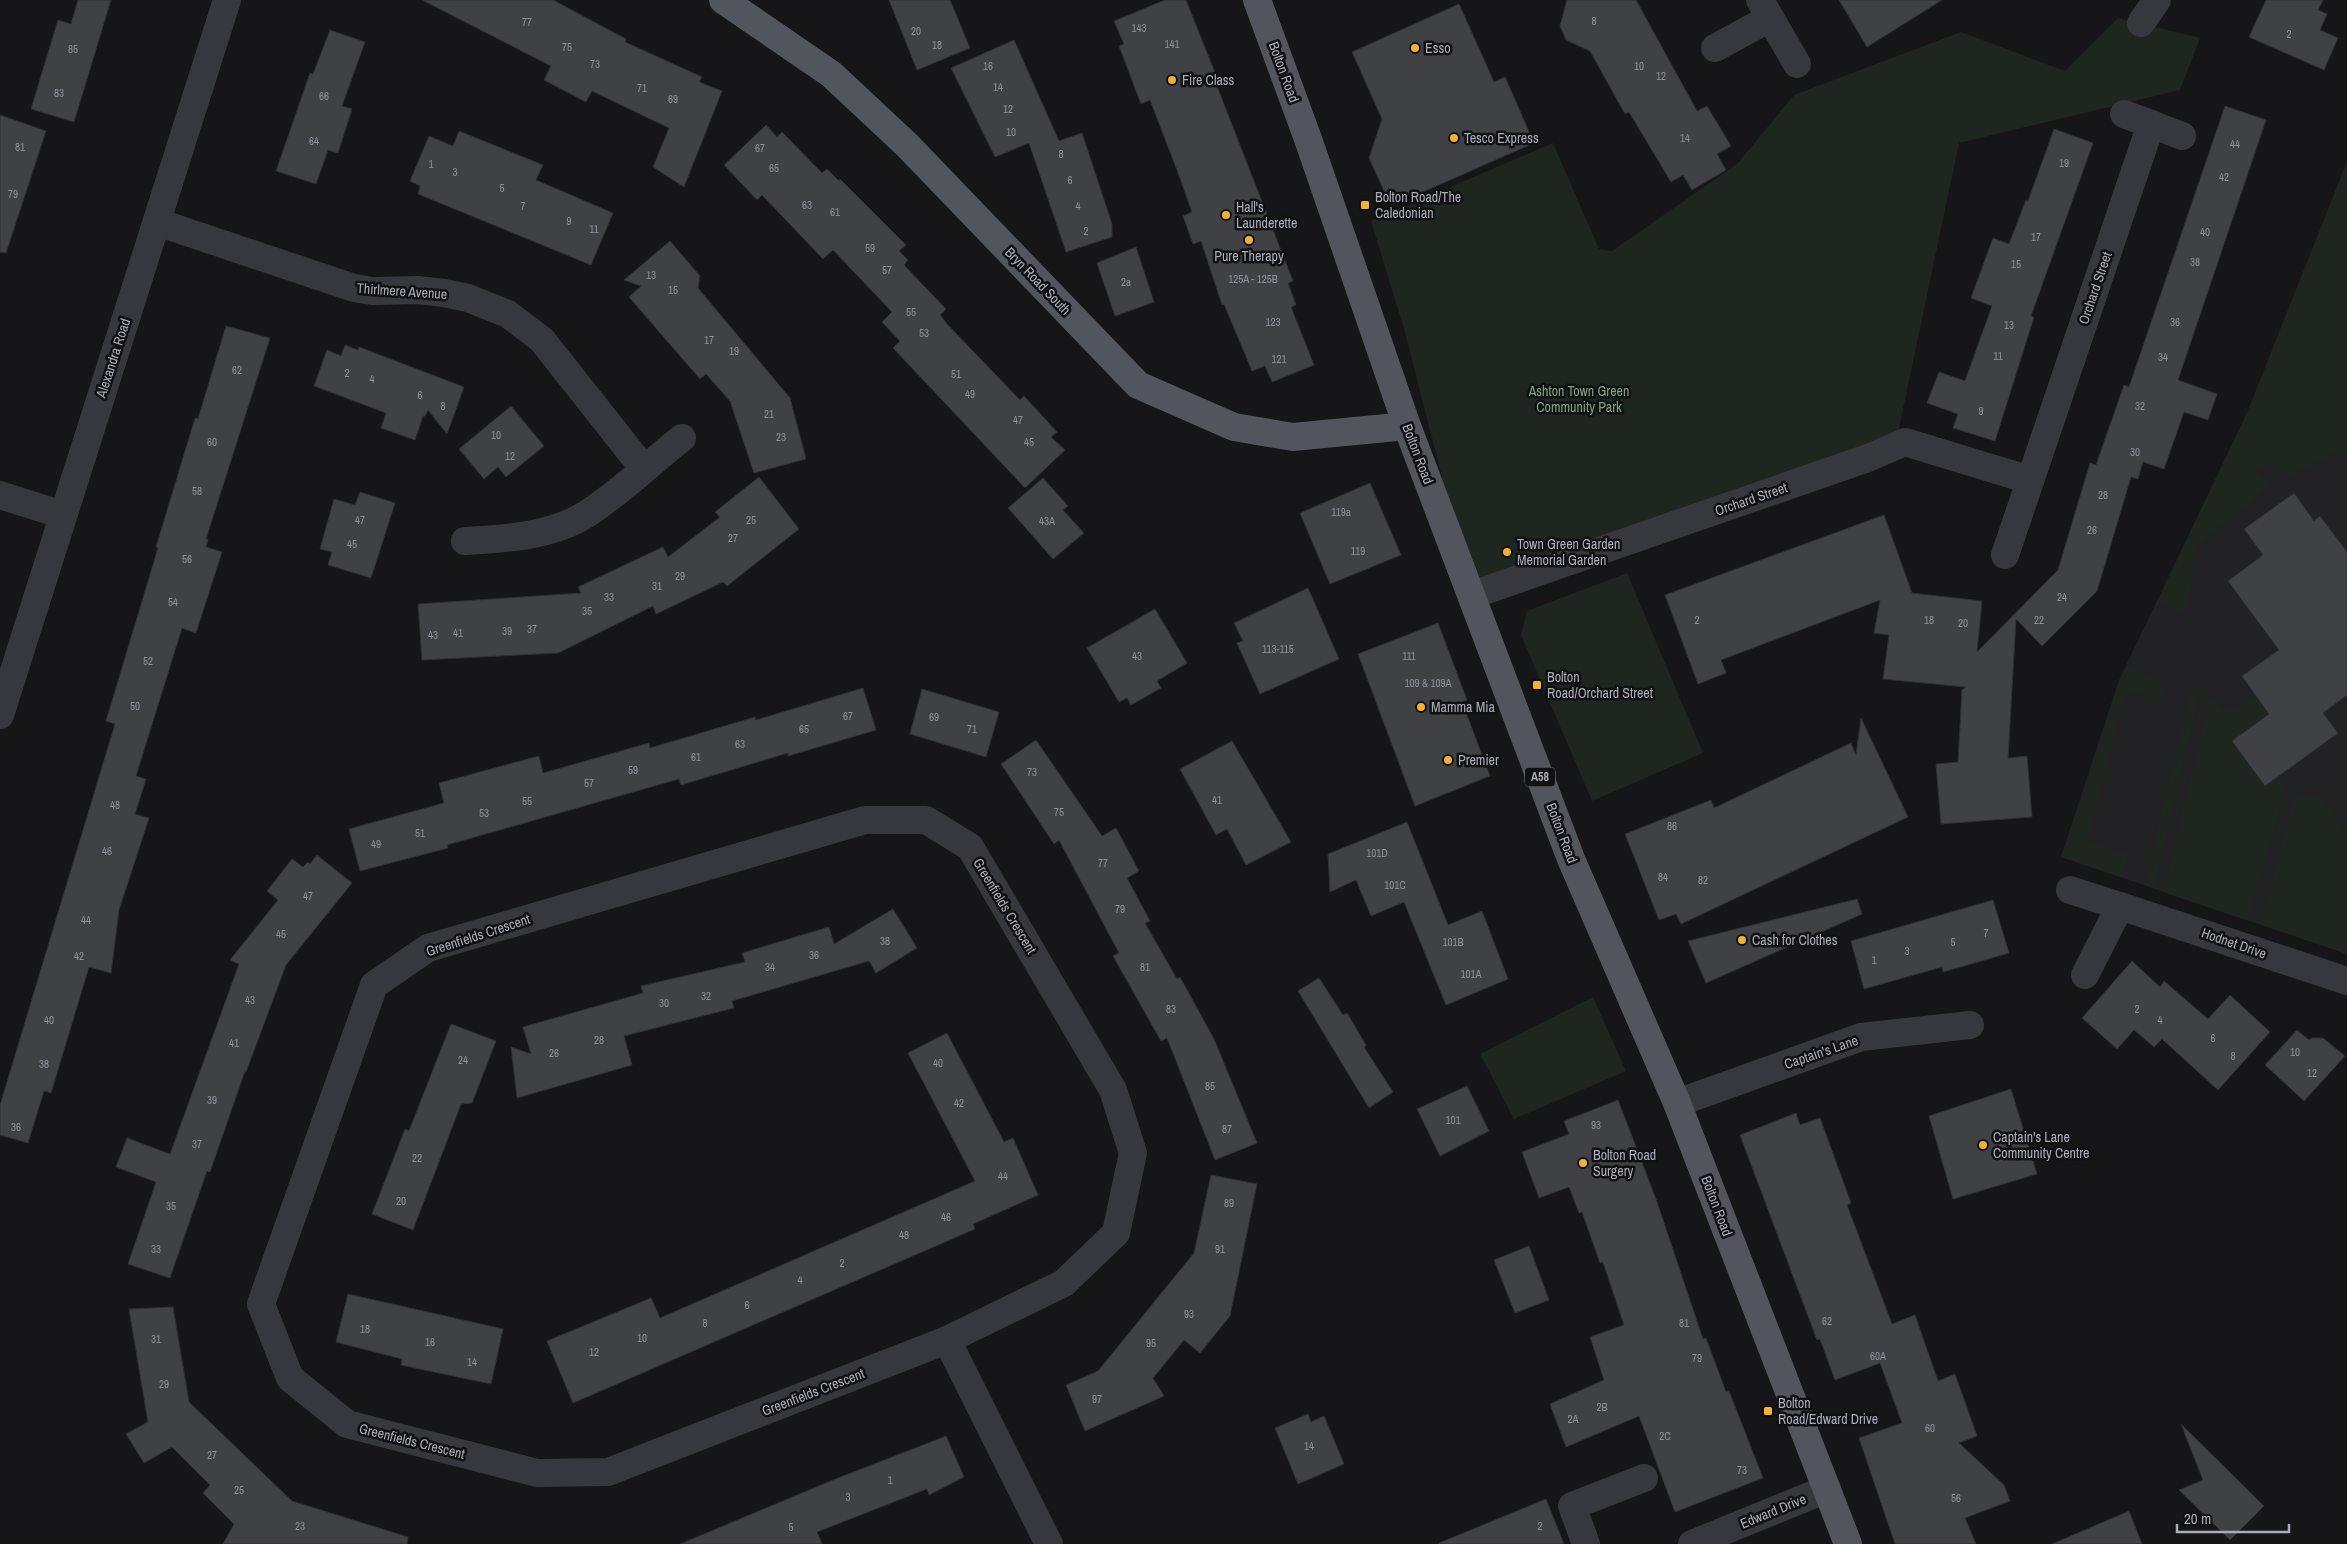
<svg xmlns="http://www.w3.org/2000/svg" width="2347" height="1544" font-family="'Archivo Narrow',sans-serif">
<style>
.built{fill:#222225}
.green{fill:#1e261f}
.building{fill:#404145;stroke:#303034}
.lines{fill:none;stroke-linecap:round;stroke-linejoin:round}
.minor{stroke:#37383d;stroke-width:28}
.major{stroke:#53555c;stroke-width:28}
.poi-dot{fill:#f2b134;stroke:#111113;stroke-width:2}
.labels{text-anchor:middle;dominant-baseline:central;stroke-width:5;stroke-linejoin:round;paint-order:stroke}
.number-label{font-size:11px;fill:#8e929b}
.shield{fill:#111113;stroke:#7b7e86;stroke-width:1}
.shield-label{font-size:12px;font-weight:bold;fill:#a8adb8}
.poi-label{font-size:14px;fill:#a8adb8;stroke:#111113;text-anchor:start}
.street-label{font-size:14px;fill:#a8adb8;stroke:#111113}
.park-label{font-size:14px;fill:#7fa381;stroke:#111113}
</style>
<rect width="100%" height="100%" fill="#161618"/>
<!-- built -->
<polygon class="built" points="2347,162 2347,954 2061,857 2119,680 2247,413"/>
<!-- green -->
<g class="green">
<polygon points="2118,18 2200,38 2180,90 1959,143 1898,433 1472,595 1405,332 1371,221 1553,143 1599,249 1612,251 1737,164 1794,95 1961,32 2065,71"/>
<polygon points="2347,162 2347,468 2336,453 2288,477 2273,461 2257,472 2270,486 2197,547 2188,603 2183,615 2158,601 2247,413"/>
<polygon points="1627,573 1703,753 1592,801 1521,635 1527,611"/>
<path d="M2127 665C2140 671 2160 676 2165 692L2157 698 2126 692 2088 842 2128 854 2123 878 2061 857Z"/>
<polygon points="2192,682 2203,694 2198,699 2154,888 2145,885"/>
<path d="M2257 697 2269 715 2233 741 2265 786 2279 776 2286 784 2249 921 2163 892 2209 701 2215 700C2223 720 2244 704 2257 697Z"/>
<polygon points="2319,795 2347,834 2347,954 2260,924 2294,796"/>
<polygon points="1593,997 1626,1071 1514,1119 1480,1054"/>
</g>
<!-- building -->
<g class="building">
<polygon points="78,0 111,0 74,122 31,109 58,20 71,24"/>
<polygon points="422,0 553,0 626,39 625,42 702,77 699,82 722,91 684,187 653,167 669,128 592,91 586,102 544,80 551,66"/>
<polygon points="889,0 950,0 970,48 917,70"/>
<polygon points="1165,0 1186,0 1216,75 1213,76 1293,281 1288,283 1296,305 1291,307 1314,365 1272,382 1265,366 1252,371 1224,304 1222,305 1201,241 1193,244 1183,216 1192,212 1177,170 1150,100 1141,104 1119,46 1124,44 1114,21"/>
<polygon points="1567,0 1636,0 1697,111 1707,106 1731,146 1717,154 1726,170 1692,190 1683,175 1671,182 1629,112 1625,114 1590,51 1566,40 1560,26"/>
<polygon points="1839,0 1942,0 1867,47"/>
<polygon points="2266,0 2323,0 2318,10 2327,14 2320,30 2338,38 2324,70 2249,37"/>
<polygon points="1459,4 1494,82 1505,77 1534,143 1391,206 1369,158 1382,119 1352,52"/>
<polygon points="330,30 365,42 342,106 352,109 338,153 328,150 316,184 276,171 310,73 313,74"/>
<polygon points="1014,40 1059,141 1082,133 1112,224 1112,237 1066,252 1029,143 995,157 951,68"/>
<polygon points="2225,106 2266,120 2178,380 2217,394 2208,420 2184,412 2164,469 2143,462 2138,479 2131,477 2097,591 2042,646 2016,619 2008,758 2027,756 2032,817 1941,824 1936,764 1958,762 1962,690 1966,687 1883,679 1889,635 1874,633 1880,600 1721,660 1726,673 1698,684 1665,595 1884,515 1912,593 1982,601 1977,652 2058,570 2090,463 2096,465 2124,385 2129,387"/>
<polygon points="0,115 46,131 6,253 0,252"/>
<polygon points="766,125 777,137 782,132 822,173 827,169 839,181 840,179 906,245 899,251 908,260 904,265 946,309 940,315 948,325 1020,400 1024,396 1057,432 1051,437 1065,450 1025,488 893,348 900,341 882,322 892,312 833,250 823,259 762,195 757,200 724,165"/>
<polygon points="2054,129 2093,143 2031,316 2034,317 1995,441 1953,428 1958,414 1927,403 1939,372 1965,381 1992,306 1971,298 1993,238 2009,244 2026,200 2028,201"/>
<polygon points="459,131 543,165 536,180 613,213 591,265 418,194 420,186 410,181 429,136 453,146"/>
<polygon points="670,241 700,276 698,288 790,398 806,459 754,473 730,401 706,374 700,379 629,297 641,286 624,280"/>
<polygon points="1136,247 1154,302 1115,316 1097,263"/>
<polygon points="226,326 270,338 206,539 208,539 206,547 222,552 196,633 182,628 136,776 146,779 135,814 149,818 119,910 111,973 89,967 51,1093 44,1091 28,1143 0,1135 0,1105 115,724 106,721 158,548 156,547 195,418 198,419"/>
<polygon points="345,345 358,350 359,347 464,387 447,434 428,410 425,416 423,416 415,440 381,428 386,413 314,386 327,350 341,356"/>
<polygon points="511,406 544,446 506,477 498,467 484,479 459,449"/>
<polygon points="759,477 799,529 727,586 723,582 656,614 653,606 558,653 422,660 418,604 581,593 578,587 663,547 668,557 720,517 715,512"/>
<polygon points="1043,478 1068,506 1063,510 1084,533 1053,559 1008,508"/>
<polygon points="1370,483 1401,555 1330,584 1300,513"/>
<polygon points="360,492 395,503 371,578 328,565 332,552 320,549 334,499 355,505"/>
<polygon points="2294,493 2314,521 2320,516 2347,552 2347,695 2323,713 2338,733 2265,786 2232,741 2269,714 2242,676 2279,650 2228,581 2263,555 2244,529"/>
<polygon points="1308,588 1339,659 1260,694 1237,643 1243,641 1234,623"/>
<polygon points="1155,609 1187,663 1157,681 1161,688 1131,705 1127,698 1119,702 1087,648"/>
<polygon points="1438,623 1467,700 1462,702 1490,776 1415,806 1358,654"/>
<polygon points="863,688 876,730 788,756 788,753 681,785 679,779 447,845 448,848 360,871 349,829 444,803 439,783 539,756 543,773 649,743 650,748 755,717 756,720"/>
<polygon points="922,689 999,712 986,757 910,734"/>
<polygon points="1861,718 1908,817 1681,924 1676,914 1659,920 1625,834 1711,800 1714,808 1851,743 1856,755"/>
<polygon points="1036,740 1102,836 1116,828 1139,871 1127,878 1150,921 1145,923 1177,979 1180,977 1214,1039 1257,1143 1215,1160 1167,1038 1161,1041 1113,956 1119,953 1059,840 1054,844 1001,764"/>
<polygon points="1232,741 1291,842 1246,865 1227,829 1216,835 1180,769"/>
<polygon points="1407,822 1448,925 1482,911 1508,979 1446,1005 1404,902 1371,916 1356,880 1330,892 1328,854"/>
<polygon points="317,855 352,883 286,965 246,1072 245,1071 210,1172 207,1171 170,1278 128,1264 156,1182 116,1167 127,1138 170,1154 239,964 230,960 278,900 267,891 292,859 303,867 308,862 310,864"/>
<polygon points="1857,899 1862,914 1706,983 1688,941"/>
<polygon points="1993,900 2009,953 1943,972 1942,967 1864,989 1851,941"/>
<polygon points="893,909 917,948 876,973 869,961 732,1001 734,1008 624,1036 632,1065 517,1098 511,1047 531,1054 523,1027 643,993 641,986 745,962 742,953 829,927 834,944"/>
<polygon points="2132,961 2160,987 2164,981 2208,1019 2230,995 2270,1032 2218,1090 2162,1039 2154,1047 2134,1030 2117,1049 2082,1018"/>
<polygon points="1319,978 1343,1015 1347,1013 1366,1045 1364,1047 1393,1092 1369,1108 1298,991"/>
<polygon points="451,1024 496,1041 472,1103 461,1104 413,1230 372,1214 405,1129 409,1131"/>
<polygon points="2297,1030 2309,1040 2312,1038 2323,1038 2345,1056 2304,1101 2265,1065"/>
<polygon points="947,1033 1004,1142 1013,1138 1038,1195 973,1224 975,1229 573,1403 547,1341 651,1298 660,1318 975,1181 908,1053"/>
<polygon points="1467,1086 1489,1131 1440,1156 1417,1109"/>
<polygon points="2011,1089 2037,1174 1953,1199 1929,1116"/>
<polygon points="1618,1100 1656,1199 1703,1339 1706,1338 1726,1392 1729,1391 1763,1478 1675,1512 1639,1416 1566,1447 1550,1404 1604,1380 1590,1337 1624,1325 1603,1262 1600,1263 1582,1212 1579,1213 1569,1187 1539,1198 1522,1152 1569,1134 1564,1121"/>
<polygon points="1796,1113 1800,1125 1820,1118 1851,1203 1847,1205 1892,1324 1915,1315 1938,1381 1955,1374 1977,1436 1959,1443 2004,1485 2010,1501 1965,1518 1976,1544 1895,1544 1859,1438 1902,1423 1880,1363 1835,1380 1820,1339 1817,1340 1740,1135"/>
<polygon points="1211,1175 1257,1184 1230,1316 1200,1353 1184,1340 1153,1378 1164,1396 1085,1431 1066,1385 1098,1371 1194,1253"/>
<polygon points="1529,1246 1549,1300 1515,1313 1494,1260"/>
<polygon points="348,1294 503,1329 491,1384 401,1365 402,1359 336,1342"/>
<polygon points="173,1307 189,1402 292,1501 408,1537 407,1544 223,1544 234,1524 203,1493 210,1485 172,1447 144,1463 126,1434 148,1422 129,1309"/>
<polygon points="1308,1414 1311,1422 1324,1416 1344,1464 1298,1484 1275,1428"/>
<polygon points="2181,1424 2264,1506 2230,1540 2179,1490 2203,1480"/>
<polygon points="946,1436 964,1477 929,1495 927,1489 817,1532 822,1544 680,1544 833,1480"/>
<polygon points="1546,1499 1564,1544 1439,1544 1439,1543"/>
<polygon points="2129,1511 2142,1544 2052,1544"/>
</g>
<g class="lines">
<!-- minor -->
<g class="minor">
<polyline points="1760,0 1797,64"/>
<polyline points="2141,23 2157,0"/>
<polyline points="1715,48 1770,18"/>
<polyline points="2124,114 2151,124"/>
<polyline points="157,222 354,288 372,291 418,290 444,293 468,298 508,314 542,340 644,469"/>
<polyline points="0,495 63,515"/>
<path d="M465 541C504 539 551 536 585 515 620 493 650 463 682 438"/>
<polyline points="2005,555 2151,124 2182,136"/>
<polyline points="1472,595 1868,458 1905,442 2030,480"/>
<polyline points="0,715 227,0"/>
<polygon points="865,820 926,820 970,847 1113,1090 1133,1153 1116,1233 1064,1283 947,1340 608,1472 537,1473 347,1424 290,1378 261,1304 374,985 428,948"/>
<polyline points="2070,890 2120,906 2085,975"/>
<polyline points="2120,906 2347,981"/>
<polyline points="1677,1103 1861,1037 1970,1025"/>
<polyline points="947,1340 1049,1544"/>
<polyline points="1586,1544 1572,1506 1644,1478"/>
<polyline points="1692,1544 1827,1489"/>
</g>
<!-- major -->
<g class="major">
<polyline points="723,0 831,74 907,145 1138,385 1234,427 1293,437 1407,426"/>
<polyline points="1257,0 1308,139 1407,426 1571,859 1677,1103 1848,1544"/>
</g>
</g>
<!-- markers -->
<g class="poi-dot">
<circle cx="1415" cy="48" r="5"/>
<circle cx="1172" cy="80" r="5"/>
<circle cx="1454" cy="138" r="5"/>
<rect x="1360" y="200" width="10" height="10" rx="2.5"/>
<circle cx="1226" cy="215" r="5"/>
<circle cx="1249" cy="240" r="5"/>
<circle cx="1507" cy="552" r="5"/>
<rect x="1532" y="680" width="10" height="10" rx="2.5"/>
<circle cx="1421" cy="707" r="5"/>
<circle cx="1448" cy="760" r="5"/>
<circle cx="1742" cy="940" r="5"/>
<circle cx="1983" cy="1145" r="5"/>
<circle cx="1583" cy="1163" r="5"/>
<rect x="1763" y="1406" width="10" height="10" rx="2.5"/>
</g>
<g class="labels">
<!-- number labels -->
<g class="number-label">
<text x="1594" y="21">8</text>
<text x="527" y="22">77</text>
<text x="1139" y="28">143</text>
<text x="916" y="31">20</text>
<text x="2289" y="34">2</text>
<text x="1172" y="44">141</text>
<text x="937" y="45">18</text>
<text x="567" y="47">75</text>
<text x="73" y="49">85</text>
<text x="595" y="64">73</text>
<text x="988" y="66">16</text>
<text x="1639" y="66">10</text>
<text x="1661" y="76">12</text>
<text x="998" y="87">14</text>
<text x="642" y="88">71</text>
<text x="59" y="93">83</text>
<text x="324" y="96">66</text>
<text x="673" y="99">69</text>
<text x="1008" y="109">12</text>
<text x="1011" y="132">10</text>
<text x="1685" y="138">14</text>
<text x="314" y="141">64</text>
<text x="2235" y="144">44</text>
<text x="20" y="147">81</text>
<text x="760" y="148">67</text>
<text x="1061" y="154">8</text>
<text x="2064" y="163">19</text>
<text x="431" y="164">1</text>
<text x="774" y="168">65</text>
<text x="455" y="172">3</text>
<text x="2224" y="177">42</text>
<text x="1070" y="180">6</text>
<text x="502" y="188">5</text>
<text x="13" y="194">79</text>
<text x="807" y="205">63</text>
<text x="523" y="206">7</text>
<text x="1078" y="206">4</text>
<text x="835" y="212">61</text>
<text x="569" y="221">9</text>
<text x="594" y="229">11</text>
<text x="1086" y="231">2</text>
<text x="2205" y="232">40</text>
<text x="2036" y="237">17</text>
<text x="870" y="248">59</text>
<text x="2195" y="262">38</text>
<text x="2016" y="264">15</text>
<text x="887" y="270">57</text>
<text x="651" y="275">13</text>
<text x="1253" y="279">125A - 125B</text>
<text x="1126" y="282">2a</text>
<text x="673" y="290">15</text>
<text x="911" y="312">55</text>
<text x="1273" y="322">123</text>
<text x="2175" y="322">36</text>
<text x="2009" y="325">13</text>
<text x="924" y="333">53</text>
<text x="709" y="340">17</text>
<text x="734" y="351">19</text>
<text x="1998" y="356">11</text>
<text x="2163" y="357">34</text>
<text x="1279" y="359">121</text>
<text x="237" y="370">62</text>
<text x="347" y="373">2</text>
<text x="956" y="374">51</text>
<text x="372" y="379">4</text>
<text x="970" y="394">49</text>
<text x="420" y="395">6</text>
<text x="443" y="406">8</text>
<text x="2140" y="406">32</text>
<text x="1981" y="411">9</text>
<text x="769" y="414">21</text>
<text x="1018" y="420">47</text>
<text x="496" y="435">10</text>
<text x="781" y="437">23</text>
<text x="212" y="442">60</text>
<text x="1029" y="442">45</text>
<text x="2135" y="452">30</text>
<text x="510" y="456">12</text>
<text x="197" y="491">58</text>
<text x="2103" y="495">28</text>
<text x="1341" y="512">119a</text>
<text x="360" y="520">47</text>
<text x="751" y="520">25</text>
<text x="1047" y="521">43A</text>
<text x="2092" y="530">26</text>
<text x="733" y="538">27</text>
<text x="352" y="544">45</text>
<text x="1358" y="551">119</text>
<text x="187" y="559">56</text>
<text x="680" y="576">29</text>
<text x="657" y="586">31</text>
<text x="609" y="597">33</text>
<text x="2062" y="597">24</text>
<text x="173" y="602">54</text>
<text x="587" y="611">35</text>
<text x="1697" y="620">2</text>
<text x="1929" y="620">18</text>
<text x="2039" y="620">22</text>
<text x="1963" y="623">20</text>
<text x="532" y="629">37</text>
<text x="507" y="631">39</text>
<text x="458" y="633">41</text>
<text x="433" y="635">43</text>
<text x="1278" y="649">113-115</text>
<text x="1137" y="656">43</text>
<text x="1409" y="656">111</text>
<text x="148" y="661">52</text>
<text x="1428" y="683">109 &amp; 109A</text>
<text x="135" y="706">50</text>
<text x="848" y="716">67</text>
<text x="934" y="717">69</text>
<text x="804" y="729">65</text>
<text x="972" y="729">71</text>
<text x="740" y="744">63</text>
<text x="696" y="757">61</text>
<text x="633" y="770">59</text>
<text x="1032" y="772">73</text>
<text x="589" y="783">57</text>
<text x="1217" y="800">41</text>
<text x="527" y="801">55</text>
<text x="115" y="805">48</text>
<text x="1059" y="812">75</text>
<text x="484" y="813">53</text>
<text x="1672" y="826">86</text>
<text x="420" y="833">51</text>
<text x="376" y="844">49</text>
<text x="107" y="851">46</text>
<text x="1377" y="853">101D</text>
<text x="1103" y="863">77</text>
<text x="1663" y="877">84</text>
<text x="1703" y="880">82</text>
<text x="1395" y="885">101C</text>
<text x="308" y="896">47</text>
<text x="1120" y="909">79</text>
<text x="86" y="920">44</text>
<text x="1986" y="933">7</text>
<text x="281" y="934">45</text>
<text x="885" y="941">38</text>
<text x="1453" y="942">101B</text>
<text x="1953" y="942">5</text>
<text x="1907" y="951">3</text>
<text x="814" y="955">36</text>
<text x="79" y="956">42</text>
<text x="1874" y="960">1</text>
<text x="770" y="967">34</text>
<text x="1145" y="967">81</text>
<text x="1471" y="974">101A</text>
<text x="706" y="996">32</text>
<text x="250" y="1000">43</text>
<text x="664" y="1003">30</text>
<text x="1171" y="1009">83</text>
<text x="2137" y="1009">2</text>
<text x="49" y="1020">40</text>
<text x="2160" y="1020">4</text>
<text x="2213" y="1038">6</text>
<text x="599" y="1040">28</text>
<text x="234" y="1043">41</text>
<text x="2295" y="1052">10</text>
<text x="554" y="1053">26</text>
<text x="2233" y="1056">8</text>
<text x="463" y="1060">24</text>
<text x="938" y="1063">40</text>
<text x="44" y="1064">38</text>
<text x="2312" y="1073">12</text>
<text x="1210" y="1086">85</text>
<text x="212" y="1100">39</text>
<text x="959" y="1103">42</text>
<text x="1453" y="1120">101</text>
<text x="1596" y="1125">93</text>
<text x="16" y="1127">36</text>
<text x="1227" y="1129">87</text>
<text x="197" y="1144">37</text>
<text x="417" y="1158">22</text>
<text x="1003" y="1176">44</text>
<text x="401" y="1201">20</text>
<text x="1229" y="1203">89</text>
<text x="171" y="1206">35</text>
<text x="946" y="1217">46</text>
<text x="904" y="1235">48</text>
<text x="156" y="1249">33</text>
<text x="1220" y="1249">91</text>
<text x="842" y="1263">2</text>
<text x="800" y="1280">4</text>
<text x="747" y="1305">6</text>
<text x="1189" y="1314">93</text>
<text x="1827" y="1321">62</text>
<text x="705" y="1323">8</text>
<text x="1684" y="1323">81</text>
<text x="365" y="1329">18</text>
<text x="642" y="1338">10</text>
<text x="156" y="1339">31</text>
<text x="430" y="1342">16</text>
<text x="1151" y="1343">95</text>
<text x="594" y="1352">12</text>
<text x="1878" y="1356">60A</text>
<text x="1697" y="1358">79</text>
<text x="472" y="1362">14</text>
<text x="164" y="1384">29</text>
<text x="1097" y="1399">97</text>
<text x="1602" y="1407">2B</text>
<text x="1573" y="1419">2A</text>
<text x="1930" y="1428">60</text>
<text x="1665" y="1436">2C</text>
<text x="1309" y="1446">14</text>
<text x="212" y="1455">27</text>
<text x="1742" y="1470">73</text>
<text x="890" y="1480">1</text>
<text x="239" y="1490">25</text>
<text x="848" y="1497">3</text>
<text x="1956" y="1498">56</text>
<text x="300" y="1526">23</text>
<text x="1540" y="1526">2</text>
<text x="791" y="1527">5</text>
</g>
<!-- shield labels -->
<rect class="shield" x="1525" y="767.5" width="30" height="19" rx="4"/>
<g class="shield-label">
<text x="1540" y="777">A58</text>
</g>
<!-- poi labels -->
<g class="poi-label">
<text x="1425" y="48">Esso</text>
<text x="1182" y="80">Fire Class</text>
<text x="1464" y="138">Tesco Express</text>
<text x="1375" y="197">Bolton Road/The<tspan x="1375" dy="16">Caledonian</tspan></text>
<text x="1236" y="207">Hall's<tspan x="1236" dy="16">Launderette</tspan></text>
<text x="1249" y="256" text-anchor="middle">Pure Therapy</text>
<text x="1517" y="544">Town Green Garden<tspan x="1517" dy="16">Memorial Garden</tspan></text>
<text x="1547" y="677">Bolton<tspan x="1547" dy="16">Road/Orchard Street</tspan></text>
<text x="1431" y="707">Mamma Mia</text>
<text x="1458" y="760">Premier</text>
<text x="1752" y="940">Cash for Clothes</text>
<text x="1993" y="1137">Captain's Lane<tspan x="1993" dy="16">Community Centre</tspan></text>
<text x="1593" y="1155">Bolton Road<tspan x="1593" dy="16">Surgery</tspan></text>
<text x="1778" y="1403">Bolton<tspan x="1778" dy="16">Road/Edward Drive</tspan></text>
</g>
<!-- street labels -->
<g class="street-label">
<text transform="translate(1284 72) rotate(70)">Bolton Road</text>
<text transform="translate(1038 281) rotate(46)">Bryn Road South</text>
<text transform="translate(2095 288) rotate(-71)">Orchard Street</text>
<text transform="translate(402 291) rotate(4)">Thirlmere Avenue</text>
<text transform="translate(113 358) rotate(-72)">Alexandra Road</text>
<text transform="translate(1418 454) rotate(69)">Bolton Road</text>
<text transform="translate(1751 499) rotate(-19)">Orchard Street</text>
<text transform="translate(1562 833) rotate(69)">Bolton Road</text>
<text transform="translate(1005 906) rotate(59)">Greenfields Crescent</text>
<text transform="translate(478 935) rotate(-18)">Greenfields Crescent</text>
<text transform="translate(2234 943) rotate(19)">Hodnet Drive</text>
<text transform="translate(1821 1052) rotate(-19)">Captain's Lane</text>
<text transform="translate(1717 1206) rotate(69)">Bolton Road</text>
<text transform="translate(813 1392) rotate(-21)">Greenfields Crescent</text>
<text transform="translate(412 1441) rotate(14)">Greenfields Crescent</text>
<text transform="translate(1773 1511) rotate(-22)">Edward Drive</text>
</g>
<!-- park labels -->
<g class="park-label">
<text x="1579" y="391">Ashton Town Green<tspan x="1579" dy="16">Community Park</tspan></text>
</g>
</g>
<!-- scale -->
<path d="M2177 1524v8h112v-8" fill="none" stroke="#a8adb8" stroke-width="2.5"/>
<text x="2184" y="1524" font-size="15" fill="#a8adb8" stroke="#111113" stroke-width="4" paint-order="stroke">20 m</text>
</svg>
